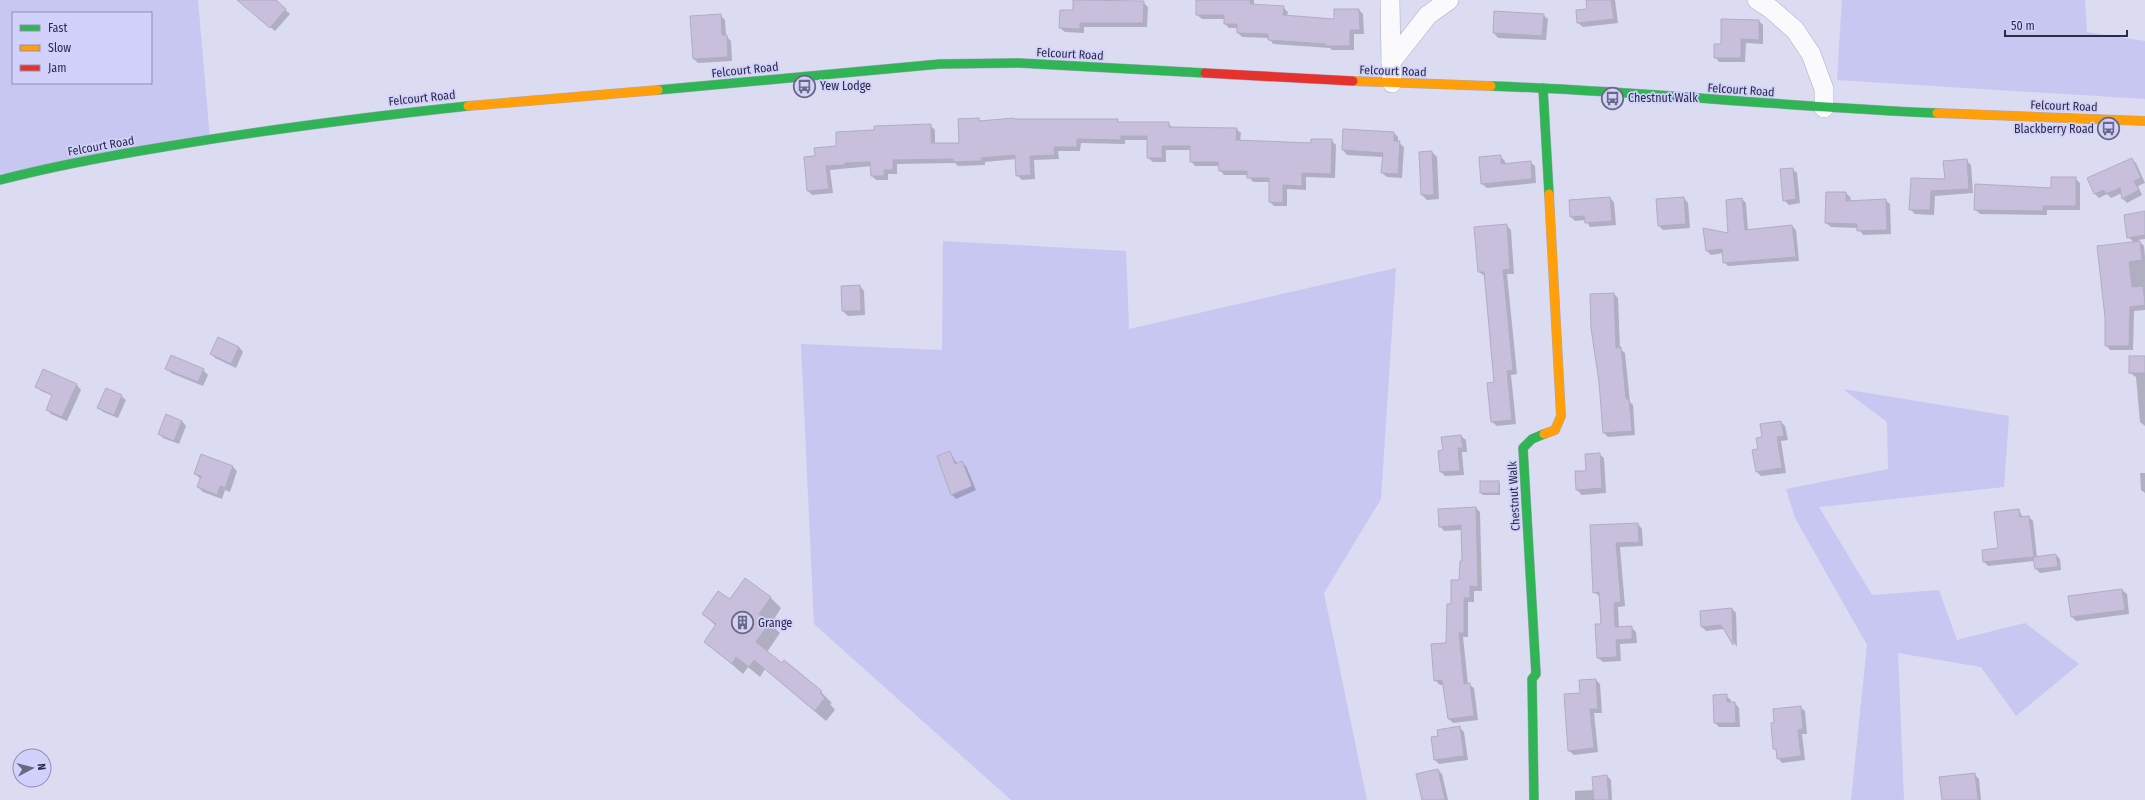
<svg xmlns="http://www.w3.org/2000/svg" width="2145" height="800" font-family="'Fira Sans Condensed',sans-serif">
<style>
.green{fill:#c7c7f1;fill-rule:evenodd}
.shadow{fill:#0003}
.building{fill:#c8bfdd;stroke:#b2acc3}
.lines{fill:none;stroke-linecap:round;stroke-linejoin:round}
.street-casing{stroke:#ababc1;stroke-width:20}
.fast-casing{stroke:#ababc1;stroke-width:10}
.slow-casing{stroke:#ababc1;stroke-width:10}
.jam-casing{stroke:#ababc1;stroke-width:10}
.street{stroke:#fafafd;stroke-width:19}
.fast{stroke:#30b455;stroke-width:9}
.slow{stroke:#ff9f0a;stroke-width:9}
.jam{stroke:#e5322d;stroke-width:9}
.labels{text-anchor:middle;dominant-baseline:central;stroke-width:3.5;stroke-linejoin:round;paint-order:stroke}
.street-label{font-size:12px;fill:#2c2b46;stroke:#d1d1fc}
.poi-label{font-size:12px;fill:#2c2b46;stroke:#d1d1fc;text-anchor:start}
</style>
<rect width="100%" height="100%" fill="#dbdbf2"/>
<!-- green -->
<g class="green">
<path d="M0 0H198L210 139 0 174ZM13 13H151V83H13Z"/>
<polygon points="1842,0 2085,0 2087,32 2145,41 2145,99 1837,80"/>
<polygon points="943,241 1126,251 1129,329 1396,268 1381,499 1324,593 1367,800 1011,800 814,624 801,344 942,350"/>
<polygon points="1843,389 2009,416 2004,487 1819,507 1872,595 1939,590 1957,640 2025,623 2079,664 2016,716 1981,667 1898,653 1904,800 1851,800 1867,645 1795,518 1786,489 1888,469 1887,422"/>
</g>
<!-- shadow -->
<g class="shadow">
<polygon points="238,0 274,0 290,14 275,31"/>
<polygon points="1197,0 1254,0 1254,5 1283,7 1288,12 1287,16 1335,20 1359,10 1363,14 1364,34 1354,34 1354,50 1332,50 1330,48 1273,44 1269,38 1242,37 1238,33 1238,28 1229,28 1225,24 1225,19 1202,19 1197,15"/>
<polygon points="1587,0 1615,0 1618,23 1583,27 1578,23 1577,11 1588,9"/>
<polygon points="1143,2 1148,7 1147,27 1084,27 1084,33 1065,32 1060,28 1074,11"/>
<polygon points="720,15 725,20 726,36 731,41 732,61 698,63 694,59"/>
<polygon points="1543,15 1548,19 1546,40 1498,38 1494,33"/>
<polygon points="1759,21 1763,25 1763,44 1746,43 1745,62 1719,62 1715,57 1722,45"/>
<polygon points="979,119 981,122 1014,119 1016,120 1117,120 1120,123 1168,123 1173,128 1236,129 1241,133 1240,141 1312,144 1331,140 1336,145 1335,178 1306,177 1306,190 1287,189 1287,206 1274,206 1270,202 1270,182 1253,182 1248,175 1224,175 1220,170 1219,166 1195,166 1191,161 1191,150 1166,150 1166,162 1153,162 1148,158 1148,140 1125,140 1125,144 1081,143 1080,151 1058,151 1059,159 1034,160 1035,179 1022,180 1017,175 1016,159 985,162 985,165 958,166 955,163 897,164 897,174 888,174 888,180 876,180 872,176 872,166 830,170 833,193 812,195 808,191 816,156 837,147 875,131 930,125 935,130 935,144 960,144"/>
<polygon points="1344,130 1394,133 1398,137 1398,142 1404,147 1402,178 1387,177 1382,173 1383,157 1347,155 1343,150"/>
<polygon points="1432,152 1437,157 1439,199 1427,200 1422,195 1420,153"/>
<polygon points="1500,156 1505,161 1505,164 1530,162 1535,166 1536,183 1487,188 1482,184"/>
<polygon points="2131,159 2136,163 2145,183 2138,186 2142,195 2127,203 2123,199 2122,193 2111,198 2107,194 2099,198 2095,194"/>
<polygon points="1966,160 1971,165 1973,193 1935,196 1934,215 1915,214 1910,209 1911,179 1946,180"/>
<polygon points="1792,169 1797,173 1800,203 1789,205 1784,200"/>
<polygon points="2075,178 2080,183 2080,210 2047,210 2047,215 1980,214 1975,209 2052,189"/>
<polygon points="1827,193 1846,193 1851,198 1850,201 1885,200 1890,204 1891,234 1863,235 1858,228 1831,227 1826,223"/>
<polygon points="1610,198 1614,202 1616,225 1590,227 1586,220 1575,221 1571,217"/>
<polygon points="1684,198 1688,203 1690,228 1663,230 1659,226"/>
<polygon points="1742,199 1746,203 1748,231 1792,226 1796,230 1799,261 1728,266 1724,262 1723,253 1711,255 1707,251 1729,234"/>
<polygon points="2145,212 2145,239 2138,240 2144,246 2145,257 2145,310 2134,311 2133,350 2110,350 2106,345 2134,242 2128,237"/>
<polygon points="1506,225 1511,230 1514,274 1507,274 1517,374 1511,375 1516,424 1497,426 1492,422 1488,383 1495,383 1485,276 1479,272"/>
<polygon points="860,286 864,291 865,315 848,316 843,311 842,287"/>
<polygon points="1614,294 1618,298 1620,349 1625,353 1630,402 1633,405 1635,435 1608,437 1604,433"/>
<polygon points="239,347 243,352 236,368 215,358 211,353"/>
<polygon points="2145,357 2145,426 2140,422 2136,377 2130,373"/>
<polygon points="167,368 203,370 208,375 203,386 171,373"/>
<polygon points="44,370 77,385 81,390 67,421 51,414 47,409 53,396 41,391 36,386"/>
<polygon points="121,396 126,400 118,418 103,412 99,408"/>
<polygon points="182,421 186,426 179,444 163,438 159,434"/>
<polygon points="1781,422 1785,426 1788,440 1781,441 1786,473 1761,476 1757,472 1754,450 1759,450 1763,437"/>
<polygon points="1461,436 1466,440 1467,452 1462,452 1464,475 1445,476 1441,472 1444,451"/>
<polygon points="950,452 957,464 961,462 966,466 976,490 956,499 952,495"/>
<polygon points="1599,454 1604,458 1606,493 1582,495 1577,490 1576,472 1587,471"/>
<polygon points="233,467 237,471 230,492 225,490 222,499 203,492 198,487 201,479 195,474"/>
<polygon points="2140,473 2145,473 2145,493 2141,490"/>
<polygon points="1498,482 1500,484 1500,495 1483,495 1481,493"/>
<polygon points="1476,508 1480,512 1482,591 1474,591 1474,602 1468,602 1468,637 1463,637 1468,684 1474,688 1478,720 1453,723 1449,719 1444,685 1440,685 1435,680 1447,644 1452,604 1460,581 1463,562 1462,530 1444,531 1440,526"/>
<polygon points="2019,510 2023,518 2029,517 2033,521 2037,557 2056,555 2060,559 2061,570 2040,573 2036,569 2035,561 1988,566 1984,562 1999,549"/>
<polygon points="1638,524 1642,529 1643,546 1620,547 1625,606 1618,607 1619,628 1631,627 1636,632 1637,643 1620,644 1621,661 1603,662 1598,658 1603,625 1600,597 1594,592 1591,526"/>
<polygon points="745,580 771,598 781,608 771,624 780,633 767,652 821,692 832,703 830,704 835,710 826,721 765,669 760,677 748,667 743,674 706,642 716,626 703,614 731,601"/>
<polygon points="2122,590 2127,594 2129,614 2076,621 2072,617"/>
<polygon points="1732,609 1736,613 1737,647 1724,629 1706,631 1702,627"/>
<polygon points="1596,680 1600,684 1602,713 1594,713 1598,752 1574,755 1569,751 1581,694"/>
<polygon points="1726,696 1731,700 1731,703 1735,703 1739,708 1740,727 1719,727 1715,723"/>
<polygon points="1800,707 1805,711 1807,734 1802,734 1805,760 1782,763 1778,758 1777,751 1774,748"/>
<polygon points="1460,728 1464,732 1468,760 1439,764 1435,760 1439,737"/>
<polygon points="1438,770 1442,774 1448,800 1423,800"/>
<polygon points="1974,774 1979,779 1981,800 1943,800"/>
<polygon points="1607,776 1611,780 1612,800 1575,800 1575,791 1594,790"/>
</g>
<!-- building -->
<g class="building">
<polygon points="237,0 276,0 286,9 270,28"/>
<polygon points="1073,0 1144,1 1143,23 1080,23 1080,29 1059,28 1060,10 1073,10"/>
<polygon points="1196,0 1250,0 1250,4 1284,6 1283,15 1334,19 1334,9 1359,9 1360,30 1350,30 1350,46 1326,46 1326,44 1268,40 1268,34 1237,33 1237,24 1224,24 1224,15 1196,15"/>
<polygon points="1586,0 1611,0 1614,19 1577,23 1576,10 1587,9"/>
<polygon points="1494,11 1544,14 1542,36 1493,33"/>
<polygon points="721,14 722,35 727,35 728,57 693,59 690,16"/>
<polygon points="1721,19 1759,20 1759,40 1741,39 1741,58 1714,58 1714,44 1721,44"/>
<polygon points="979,118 979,121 1014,118 1014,119 1118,119 1118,122 1169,122 1169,127 1237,128 1236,140 1311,143 1311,139 1332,139 1331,174 1302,173 1302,186 1283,185 1283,203 1269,202 1269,178 1247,178 1247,171 1219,171 1218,162 1190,162 1190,146 1162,146 1162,158 1147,158 1147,136 1121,136 1121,140 1077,139 1077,147 1054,147 1055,155 1030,156 1031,175 1016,176 1015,155 981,158 981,161 953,162 953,159 893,160 893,170 884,170 884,176 871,176 870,162 845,163 845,165 826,166 829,189 807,191 804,157 815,156 814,148 836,146 836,132 874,130 874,126 931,124 931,143 959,143 958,119"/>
<polygon points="1343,129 1394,132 1394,141 1400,141 1398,174 1381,173 1383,153 1342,150"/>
<polygon points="1432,151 1434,195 1421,195 1419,152"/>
<polygon points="1501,155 1501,164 1531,161 1532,179 1481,184 1479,157"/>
<polygon points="2132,158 2141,178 2134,181 2139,190 2122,199 2120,188 2106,194 2104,190 2094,194 2087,178"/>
<polygon points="1967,159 1969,189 1931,191 1930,210 1909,210 1911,178 1945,179 1943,161"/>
<polygon points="1793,168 1796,199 1783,201 1780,169"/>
<polygon points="2051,177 2076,177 2076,206 2043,206 2043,211 1974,210 1975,184 2051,188"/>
<polygon points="1826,192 1846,192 1846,201 1886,199 1887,230 1857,231 1857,224 1825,223"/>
<polygon points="1610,197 1612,221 1585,223 1584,216 1570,217 1569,200"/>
<polygon points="1684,197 1686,224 1658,226 1656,199"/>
<polygon points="1742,198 1745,230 1792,225 1796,257 1723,263 1722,249 1706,251 1703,228 1728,233 1726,200"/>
<polygon points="2145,211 2145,235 2127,238 2124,215"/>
<polygon points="1507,224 1510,269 1503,270 1513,370 1507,371 1512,420 1491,422 1487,383 1494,382 1484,272 1478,272 1474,227"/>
<polygon points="2140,241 2142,260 2129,262 2132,287 2143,286 2145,305 2130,307 2129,346 2105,346 2105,317 2097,246"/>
<polygon points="860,285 861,311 842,311 841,286"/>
<polygon points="1614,293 1616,348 1621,347 1626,399 1629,399 1632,431 1603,433 1599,382 1591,328 1590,294"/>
<polygon points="218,337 239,347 231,364 210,354"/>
<polygon points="171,355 204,369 198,382 165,369"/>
<rect x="2129" y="356" width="16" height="17"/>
<polygon points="43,369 77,384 62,417 46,410 52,395 35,387"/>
<polygon points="106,388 122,395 114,415 97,408"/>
<polygon points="166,414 182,421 174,441 158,434"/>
<polygon points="1781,421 1784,436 1777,437 1782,468 1756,472 1752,450 1758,449 1756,438 1762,437 1760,424"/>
<polygon points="1461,435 1463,448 1458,448 1460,471 1440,472 1438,451 1443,450 1441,437"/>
<polygon points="950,451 955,464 962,461 972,486 951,495 937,456"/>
<polygon points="1600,453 1602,488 1576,490 1575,471 1586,471 1585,454"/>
<polygon points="201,454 233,466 225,488 220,486 217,495 197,487 201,476 194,474"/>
<rect x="1480" y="481" width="19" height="12"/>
<polygon points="1476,507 1478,587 1470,586 1470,598 1464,598 1464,633 1459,633 1464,684 1470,683 1474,716 1448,719 1442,680 1434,681 1431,644 1446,643 1447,604 1451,604 1451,580 1459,580 1460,561 1462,561 1461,525 1439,527 1438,509"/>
<polygon points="2019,509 2020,517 2029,516 2034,557 2056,554 2058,567 2035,569 2033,557 1983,562 1982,550 1998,548 1994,512"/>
<polygon points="1638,523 1639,542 1616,543 1621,602 1614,603 1615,627 1632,626 1632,639 1616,640 1617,657 1597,658 1595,624 1601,624 1599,592 1593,593 1590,525"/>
<polygon points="745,578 771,597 759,614 770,622 756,642 782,663 784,660 822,691 820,693 825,698 815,711 754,660 749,667 736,657 732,664 704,642 716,624 702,614 718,591 730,599"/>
<polygon points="2122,589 2125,610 2071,617 2068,596"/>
<polygon points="1732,608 1733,645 1721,625 1701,627 1700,611"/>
<polygon points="1596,679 1598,709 1590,709 1594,748 1568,751 1564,694 1580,693 1579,680"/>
<polygon points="1727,694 1727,702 1735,702 1736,723 1714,723 1713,695"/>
<polygon points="1801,706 1803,729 1798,730 1801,756 1777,759 1776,749 1773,749 1771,723 1774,723 1773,709"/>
<polygon points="1460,726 1464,756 1434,760 1431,737 1438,736 1437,730"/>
<polygon points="1438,769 1445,800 1422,800 1416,774"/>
<polygon points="1975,773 1978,800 1942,800 1939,777"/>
<polygon points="1607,775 1609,800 1594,800 1592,777"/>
</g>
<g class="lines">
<defs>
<g id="street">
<polyline points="1390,0 1391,62"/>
<polyline points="1757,0 1771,9 1795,30 1811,54 1824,89 1824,108"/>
<polyline points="1392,83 1391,62 1428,15 1449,0"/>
</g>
<g id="fast">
<path d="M1491 86C1640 91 1788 107 1937 113"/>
<polyline points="1543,88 1549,194"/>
<polyline points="658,90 940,64 1019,63 1205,73"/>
<path d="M0 180C54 166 108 156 163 147 264 130 366 117 468 106"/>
<polyline points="1534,800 1532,679 1536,674 1523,448 1532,439 1544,434"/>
</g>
<g id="slow">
<polyline points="1353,81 1491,86"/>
<polyline points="468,106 658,90"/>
<polyline points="1937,113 2145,121"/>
<polyline points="1544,434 1555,430 1561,416 1549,194"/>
</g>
<polyline id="jam" points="1205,73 1353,81"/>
</defs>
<!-- street casing -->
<use href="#street" class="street-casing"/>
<!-- fast casing -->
<use href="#fast" class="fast-casing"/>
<!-- slow casing -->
<use href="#slow" class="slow-casing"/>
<!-- jam casing -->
<use href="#jam" class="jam-casing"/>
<!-- street -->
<use href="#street" class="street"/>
<!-- fast -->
<use href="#fast" class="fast"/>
<!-- slow -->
<use href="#slow" class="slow"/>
<!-- jam -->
<use href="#jam" class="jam"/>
</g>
<!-- icons -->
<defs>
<symbol id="bus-ring" viewBox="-11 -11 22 22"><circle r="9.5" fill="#d1d1fc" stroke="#696982" stroke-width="1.5"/><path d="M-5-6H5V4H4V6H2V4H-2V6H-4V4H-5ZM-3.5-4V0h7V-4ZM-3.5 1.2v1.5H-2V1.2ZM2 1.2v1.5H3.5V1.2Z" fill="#696982"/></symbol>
<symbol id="building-ring" viewBox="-11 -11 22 22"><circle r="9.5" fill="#d1d1fc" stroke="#696982" stroke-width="1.5"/><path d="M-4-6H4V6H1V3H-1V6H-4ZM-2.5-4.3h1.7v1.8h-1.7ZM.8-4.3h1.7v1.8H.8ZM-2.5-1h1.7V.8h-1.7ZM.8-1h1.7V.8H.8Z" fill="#696982"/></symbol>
</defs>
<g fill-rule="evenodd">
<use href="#bus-ring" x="792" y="74" width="25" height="25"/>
<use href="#bus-ring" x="1600" y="86" width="25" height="25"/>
<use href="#bus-ring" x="2096" y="116" width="25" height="25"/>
<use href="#building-ring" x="730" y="610" width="25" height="25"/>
</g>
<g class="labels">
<!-- street labels -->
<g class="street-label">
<text transform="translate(1070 54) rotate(3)">Felcourt Road</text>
<text transform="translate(745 70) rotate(-6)">Felcourt Road</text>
<text transform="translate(1393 71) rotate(2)">Felcourt Road</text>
<text transform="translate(1741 90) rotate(4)">Felcourt Road</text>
<text transform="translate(422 98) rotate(-6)">Felcourt Road</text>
<text transform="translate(2064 106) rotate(2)">Felcourt Road</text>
<text transform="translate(101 146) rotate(-10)">Felcourt Road</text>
<text transform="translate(1514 496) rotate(-93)">Chestnut Walk</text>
</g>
<!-- poi labels -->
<g class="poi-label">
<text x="820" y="86">Yew Lodge</text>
<text x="1628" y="98">Chestnut Walk</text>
<text x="2094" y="129" text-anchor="end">Blackberry Road</text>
<text x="758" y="623">Grange</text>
</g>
</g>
<!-- legend -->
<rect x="12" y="12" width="140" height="72" fill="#d1d1fc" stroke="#8f8fb3"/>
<rect x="20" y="25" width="20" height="6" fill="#30b455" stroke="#8f8fb3"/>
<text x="48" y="32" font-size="12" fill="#2c2b46">Fast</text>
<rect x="20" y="45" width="20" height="6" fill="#ff9f0a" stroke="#8f8fb3"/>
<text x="48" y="52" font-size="12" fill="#2c2b46">Slow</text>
<rect x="20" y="65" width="20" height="6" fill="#e5322d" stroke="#8f8fb3"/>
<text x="48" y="72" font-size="12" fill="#2c2b46">Jam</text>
<!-- north arrow -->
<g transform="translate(32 768) rotate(83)"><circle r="19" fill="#d1d1fc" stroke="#8f8fb3"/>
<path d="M0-3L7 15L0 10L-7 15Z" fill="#696982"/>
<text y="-6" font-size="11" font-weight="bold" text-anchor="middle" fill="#2c2b46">N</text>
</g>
<!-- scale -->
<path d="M2005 30v6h122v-6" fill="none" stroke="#2c2b46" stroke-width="2"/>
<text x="2011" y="30" font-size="12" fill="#2c2b46" stroke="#d1d1fc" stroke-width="3" paint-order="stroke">50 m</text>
</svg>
